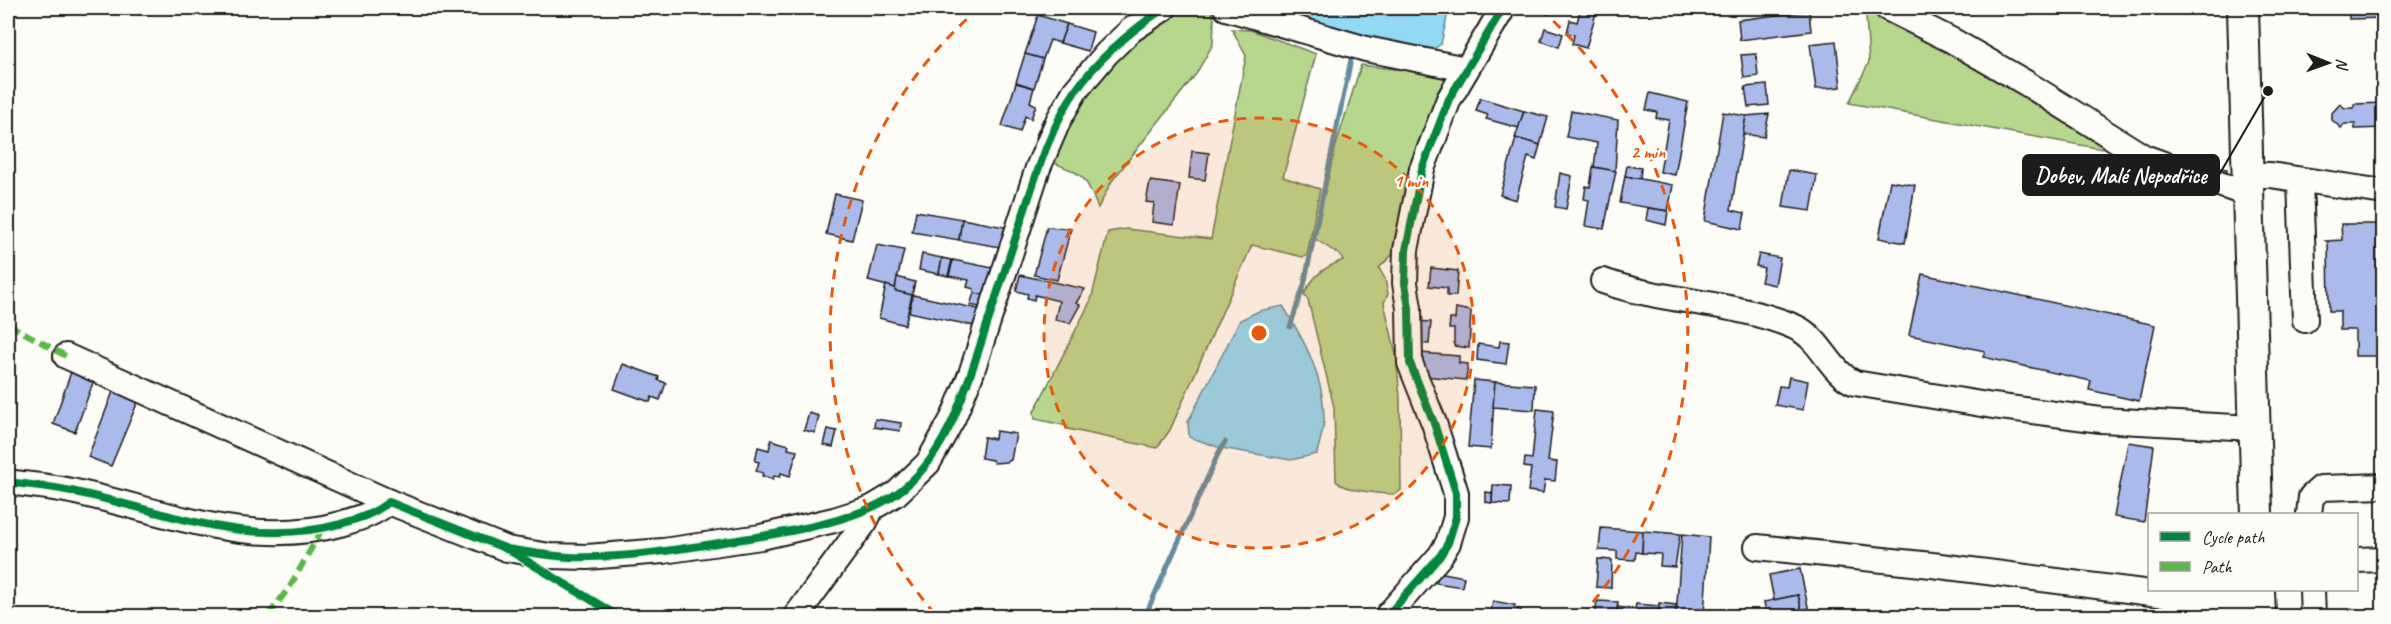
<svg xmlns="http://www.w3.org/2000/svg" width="2391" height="624" font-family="Caveat,sans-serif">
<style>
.green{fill:#b7d68e;stroke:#6a7955;stroke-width:1.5}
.water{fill:#92d9f4;stroke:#638d9e;stroke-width:1.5}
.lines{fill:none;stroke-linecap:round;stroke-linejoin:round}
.stream{stroke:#638d9e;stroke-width:5}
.building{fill:#aabaea;stroke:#1c1c1c;stroke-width:1.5}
.minor-casing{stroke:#1c1c1c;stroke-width:28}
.major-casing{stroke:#1c1c1c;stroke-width:34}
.minor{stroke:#fdfcf7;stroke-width:24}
.major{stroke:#fdfcf7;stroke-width:30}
.quiet{stroke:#58b947;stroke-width:6;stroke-dasharray:12 6;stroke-linecap:butt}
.cycleway-casing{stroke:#fdfcf7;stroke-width:11}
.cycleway{stroke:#00873e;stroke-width:8}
.ring{fill:none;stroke:#e8590c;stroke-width:3;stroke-dasharray:10 8}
.centre{fill:#e8590c;stroke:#fdfcf7;stroke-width:3}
.ring-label{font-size:18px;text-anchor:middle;font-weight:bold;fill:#e8590c;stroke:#fdfcf7;stroke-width:4.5;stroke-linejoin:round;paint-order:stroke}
.leader{fill:none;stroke:#1c1c1c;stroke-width:2}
.callout-dot{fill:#1c1c1c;stroke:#fdfcf7;stroke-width:2}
.callout{fill:#1c1c1c;stroke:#1c1c1c;stroke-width:2}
.callout-label{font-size:22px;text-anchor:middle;font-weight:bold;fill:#fff}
</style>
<rect width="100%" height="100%" fill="#fdfcf7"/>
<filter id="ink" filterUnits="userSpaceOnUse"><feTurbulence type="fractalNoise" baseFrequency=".0167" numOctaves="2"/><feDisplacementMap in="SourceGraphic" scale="12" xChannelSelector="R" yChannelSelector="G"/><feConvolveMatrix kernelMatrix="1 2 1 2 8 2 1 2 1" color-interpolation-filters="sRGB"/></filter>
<g filter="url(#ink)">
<!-- green -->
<g class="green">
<path d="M1202 8 1211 10 1214 19 1213 44 1196 74 1112 181 1098 208C1084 172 1084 176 1050 161L1073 108 1115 58 1168 14Z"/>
<polygon points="1873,13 1887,15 2105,141 2102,149 1849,103 1869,62 1866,15"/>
<polygon points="1232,29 1251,30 1316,54 1283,177 1320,189 1307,256 1303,257 1252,245 1170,430 1157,448 1068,429 1067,426 1035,419 1034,412 1091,300 1108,232 1126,229 1211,239 1246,56"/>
<path d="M1361 65 1393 69H1437L1449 76 1401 246 1379 268 1385 279 1388 294 1384 303 1396 354 1400 398 1401 490 1395 494C1381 494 1345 491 1336 481L1334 407 1308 300 1304 294C1314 275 1323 268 1343 260L1341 256 1314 238 1336 145Z"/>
</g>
<!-- water -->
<g class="water">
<polygon points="1276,8 1449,8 1441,44 1432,50 1421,52 1319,24"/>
<path d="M1283 306C1304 340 1324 376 1324 418 1324 430 1319 443 1317 454L1291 460 1221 448 1189 437 1188 422 1240 320 1259 311Z"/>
</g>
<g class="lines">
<!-- stream -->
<g class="stream">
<polyline points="1290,327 1304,285 1353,50"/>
<polyline points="1145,616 1219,452 1225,442"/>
</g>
</g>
<!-- building -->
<g class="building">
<polygon points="1580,8 1602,8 1601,14"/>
<polygon points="1581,8 1596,13 1586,48 1572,44 1574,35 1567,33 1570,20 1577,22"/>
<polygon points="1930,8 1948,8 1947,14"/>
<polygon points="2349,8 2384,8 2384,18 2349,19"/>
<polygon points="1809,11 1811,31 1740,40 1738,20"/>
<polygon points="1038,15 1067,24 1060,43 1050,40 1043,59 1025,54"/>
<polygon points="1067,24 1093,32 1088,51 1060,43"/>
<polygon points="1545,28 1563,34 1559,47 1541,41"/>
<polygon points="1836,41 1841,87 1816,89 1810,44"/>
<polygon points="1025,54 1043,59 1034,88 1016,82"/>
<polygon points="1756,54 1758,76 1744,78 1741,55"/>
<polygon points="1016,83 1034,88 1030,102 1036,105 1031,119 1025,116 1020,132 1002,126"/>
<polygon points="1767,85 1769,105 1748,107 1745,87"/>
<polygon points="1650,93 1688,102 1675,175 1660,172 1669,120 1656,118 1657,112 1646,110"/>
<polygon points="1480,98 1524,111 1519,128 1486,119 1488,115 1476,111"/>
<polygon points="2384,103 2384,128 2355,129 2355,124 2345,124 2341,128 2332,120 2332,113 2340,104 2345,108 2354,108 2354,104"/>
<polygon points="1524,111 1548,117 1540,145 1515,138"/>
<polygon points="1571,111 1618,120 1615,171 1594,167 1597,143 1566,137"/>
<polygon points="1723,112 1746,116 1731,210 1745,213 1742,229 1705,221"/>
<polygon points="1769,114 1764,137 1743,134 1746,116"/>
<polygon points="1043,119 1051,123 1042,141 1035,138"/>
<polygon points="1516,138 1540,145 1536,160 1528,157 1516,200 1500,195"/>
<polygon points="1192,151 1209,153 1205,180 1189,178"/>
<polygon points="1627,166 1641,168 1640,179 1625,176"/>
<polygon points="1593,167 1616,171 1604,229 1585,226 1589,200 1584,199 1586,186 1590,187"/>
<polygon points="2216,168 2227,169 2227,176 2215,175"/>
<polygon points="1789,170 1817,175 1811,211 1783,207"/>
<polygon points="1560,173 1572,176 1566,209 1555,207"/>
<polygon points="1625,176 1673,185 1668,211 1620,203"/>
<polygon points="1150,181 1180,185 1174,225 1152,222 1154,203 1146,202"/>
<polygon points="1890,181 1915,185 1905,243 1879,238"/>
<polygon points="835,194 862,200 852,240 826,234"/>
<polygon points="1648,208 1668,211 1666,225 1646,220"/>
<polygon points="916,211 962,219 959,240 912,232"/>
<polygon points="962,219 1010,228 1006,248 959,240"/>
<polygon points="2341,224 2384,224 2384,356 2355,356 2355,330 2340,330 2340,311 2329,311 2328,242 2326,241 2342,240"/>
<polygon points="1047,227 1071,229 1057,280 1034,275"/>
<polygon points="877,245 904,250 895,288 868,281"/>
<polygon points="922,254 942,258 939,274 919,270"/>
<polygon points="1759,254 1780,258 1775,285 1761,282 1764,268 1756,266"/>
<polygon points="942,258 952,260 948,276 939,274"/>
<polygon points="953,260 998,269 990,296 974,293 974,289 967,287 969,280 949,276"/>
<polygon points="1431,268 1458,271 1456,296 1447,296 1447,288 1429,286"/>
<polygon points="1922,274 2155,325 2139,401 2089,390 2091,381 1983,357 1985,351 1909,335"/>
<polygon points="1020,275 1085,289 1076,303 1080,305 1070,323 1055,320 1059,301 1035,295 1034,300 1027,298 1028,294 1016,291"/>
<polygon points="897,277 915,282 912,295 895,291"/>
<polygon points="886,285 895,288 895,291 912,295 905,325 879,318"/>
<polygon points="974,293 990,296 984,308 970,305"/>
<polygon points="913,295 983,310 979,327 909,312"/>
<polygon points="1456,308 1471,311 1469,348 1454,346 1454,329 1449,329 1450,319 1455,319"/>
<polygon points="1416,321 1431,322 1429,344 1414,343"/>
<polygon points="1500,341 1509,342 1506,364 1477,360 1478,344 1499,347"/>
<polygon points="1421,353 1459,356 1459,363 1468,364 1466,380 1424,376"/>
<polygon points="623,364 659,377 658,380 666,383 660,400 652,397 650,402 614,389"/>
<polygon points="71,372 94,380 75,432 53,424"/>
<polygon points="1789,377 1808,381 1803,410 1775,405 1779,386 1787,387"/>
<polygon points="1474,380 1495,382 1491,449 1468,447"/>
<polygon points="1495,382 1535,385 1534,410 1493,407"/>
<polygon points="114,389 139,399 111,466 88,457"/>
<polygon points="1537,409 1554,411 1548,461 1557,462 1555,481 1545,480 1543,493 1528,491 1531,468 1524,467 1525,458 1532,459"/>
<polygon points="809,413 819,416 815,433 804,430"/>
<polygon points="875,419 901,423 900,431 874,427"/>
<polygon points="828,429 837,431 833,447 824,445"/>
<polygon points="996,431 1016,434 1011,460 1007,462 994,463 992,460 981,458 984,437 995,439"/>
<polygon points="771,440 789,445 788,449 797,451 790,476 781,473 780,477 774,476 773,479 762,476 763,473 756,471 759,462 755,461 758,447 769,450"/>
<polygon points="2128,442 2154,446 2144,522 2114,517"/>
<polygon points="1493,485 1511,486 1510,504 1492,503"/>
<polygon points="1486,492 1492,493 1492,503 1486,502"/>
<polygon points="1601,528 1643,531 1642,553 1636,552 1635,560 1617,559 1617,551 1599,550"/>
<polygon points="1643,531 1680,534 1675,567 1660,566 1661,554 1642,553"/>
<polygon points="1682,534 1709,537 1704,616 1676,616"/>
<polygon points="1598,559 1612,560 1611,588 1596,587"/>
<polygon points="1800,569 1810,616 1803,616 1798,595 1774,600 1769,575"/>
<polygon points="1439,572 1464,577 1462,587 1436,583"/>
<polygon points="1798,595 1803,616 1767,616 1764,602"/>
<polygon points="1493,601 1515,605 1514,609 1521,610 1520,616 1490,616"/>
<polygon points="1597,601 1618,602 1617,616 1595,616"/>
<polygon points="1659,603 1676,605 1676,616 1658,616"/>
<polygon points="1636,604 1659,606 1658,616 1617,616 1617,607 1635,609"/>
</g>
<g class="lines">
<defs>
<g id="minor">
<polyline points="1226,8 1366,49 1466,69"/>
<polyline points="1887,8 1953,41 2026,83 2144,157 2247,194"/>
<polyline points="2247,175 2270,175 2384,192"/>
<polyline points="2300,180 2305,320"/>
<path d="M1603 281C1665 303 1734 301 1795 327 1822 339 1829 372 1855 383L1993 406 2101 420 2254 428"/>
<polyline points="66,356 389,502 507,549 550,556 587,557 663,551 761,537 834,520 872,508 897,493 928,463 953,418 971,374 1038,168 1059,119 1075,91 1107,53 1131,30 1164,8"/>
<path d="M8 482C27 485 47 486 66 490 158 508 245 550 340 524 360 518 372 515 389 502"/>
<polyline points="2309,514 2311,497 2321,488 2384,486"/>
<polyline points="1757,547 1932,565 2260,607"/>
<polyline points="2356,560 2384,559"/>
<polyline points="2312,590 2313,616"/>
<polyline points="796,616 865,522 872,508"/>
<polyline points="1387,616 1440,556 1448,543 1456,517 1456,493 1434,423 1410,363 1409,308 1405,283 1406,250 1422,169 1449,99 1503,8"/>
</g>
<g id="major">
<polyline points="2243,8 2257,514"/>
<polyline points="2259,590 2260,616"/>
</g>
</defs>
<!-- minor casing -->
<use href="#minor" class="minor-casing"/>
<!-- major casing -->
<use href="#major" class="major-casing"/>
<!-- minor -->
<use href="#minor" class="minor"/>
<!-- major -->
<use href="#major" class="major"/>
<!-- quiet -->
<g class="quiet">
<polyline points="8,324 66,356"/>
<polyline points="268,616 291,585 322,529"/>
</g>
<defs>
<g id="cycleway">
<path d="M8 482C27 485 47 486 66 490 158 508 245 550 340 524 360 518 372 515 389 502L507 549 618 616"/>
<path d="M507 549C527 552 548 556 569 557 628 559 686 548 743 539 790 532 857 521 896 494 945 460 964 394 982 340 996 298 1009 257 1023 215 1037 173 1050 128 1076 90 1099 57 1131 31 1164 8"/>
<polyline points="1387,616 1440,556 1448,543 1456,517 1456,493 1434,423 1410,363 1409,308 1405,283 1406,250 1422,169 1449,99 1503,8"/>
</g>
</defs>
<!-- cycleway casing -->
<use href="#cycleway" class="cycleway-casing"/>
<!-- cycleway -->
<use href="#cycleway" class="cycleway"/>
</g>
</g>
<!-- distance rings -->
<circle cx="1259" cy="333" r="215" fill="#e8590c" fill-opacity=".12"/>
<g class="ring">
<circle cx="1259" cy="333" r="215"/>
<path d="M935 614A429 429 0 0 1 978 9M1540 9A429 429 0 0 1 1583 614"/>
</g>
<circle cx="1259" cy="333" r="9" class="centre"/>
<g class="ring-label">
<text x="1648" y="158">2 min</text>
<text x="1411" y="187">1 min</text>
</g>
<!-- callouts -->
<path class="leader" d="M2268 91L2219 175"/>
<circle class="callout-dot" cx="2268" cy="91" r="6"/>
<rect class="callout" x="2023" y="155" width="196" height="40" rx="6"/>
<g class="callout-label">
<text x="2121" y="183">Dobev, Malé Nepodřice</text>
</g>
<!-- margin -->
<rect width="2391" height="624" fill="none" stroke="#fdfcf7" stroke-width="30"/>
<rect x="15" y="15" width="2361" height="594" fill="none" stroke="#1c1c1c" stroke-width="2" filter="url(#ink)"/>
<!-- legend -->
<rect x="2148" y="513" width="210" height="78" fill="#fdfcf7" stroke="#a3a29f" stroke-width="1.5"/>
<rect x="2160" y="532" width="30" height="9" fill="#00873e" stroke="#a3a29f" stroke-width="1.5"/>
<text x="2202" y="543" font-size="18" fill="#1c1c1c">Cycle path</text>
<rect x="2160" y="562" width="30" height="9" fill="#58b947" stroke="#a3a29f" stroke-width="1.5"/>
<text x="2202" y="573" font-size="18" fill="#1c1c1c">Path</text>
<!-- north arrow -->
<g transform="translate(2328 63) rotate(91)" stroke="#fdfcf7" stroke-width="4.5" paint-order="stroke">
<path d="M0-4.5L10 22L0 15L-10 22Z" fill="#1c1c1c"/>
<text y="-9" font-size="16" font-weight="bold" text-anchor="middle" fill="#1c1c1c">N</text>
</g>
</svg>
